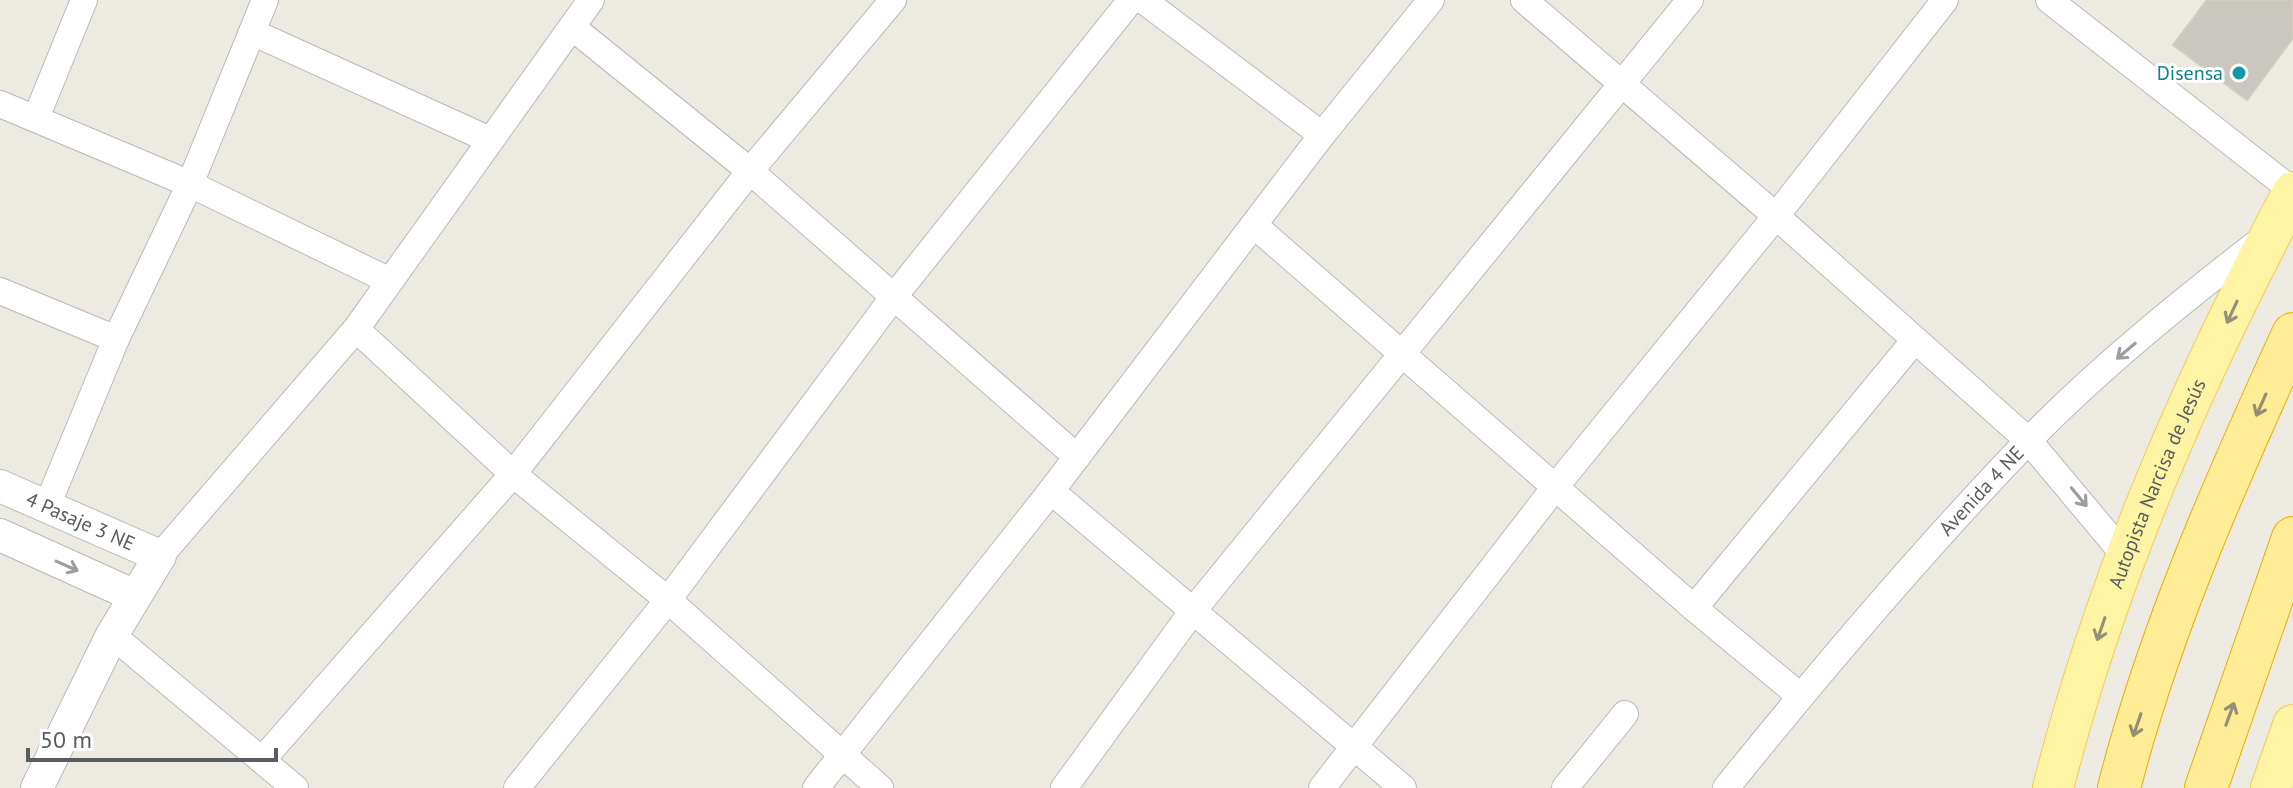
<svg xmlns="http://www.w3.org/2000/svg" width="2293" height="788" font-family="'PT Sans',sans-serif">
<style>
.building{fill:#c9c7c0;stroke:#d1ccbf;stroke-width:2}
.lines{fill:none;stroke-linecap:round;stroke-linejoin:round}
.minor-casing{stroke:#b6b9be;stroke-width:28}
.tertiary-casing{stroke:#b6b9be;stroke-width:34}
.primary-casing{stroke:#f2cc55;stroke-width:42}
.trunk-casing{stroke:#eead00;stroke-width:44}
.minor{stroke:#fff;stroke-width:26}
.tertiary{stroke:#fff;stroke-width:32}
.primary{stroke:#fff4a4;stroke-width:40}
.trunk{stroke:#feec96;stroke-width:42}
.oneway{stroke:#939279}
.oneway2{stroke:#9b9ea1}
.oneway3{stroke:#938f74}
.culture-dot{fill:#0f9aa8;stroke:#fff;stroke-width:3}
.labels{text-anchor:middle;dominant-baseline:central;stroke-width:6;stroke-linejoin:round;paint-order:stroke}
.culture-label{font-size:20px;fill:#0d838f;stroke:#fff;text-anchor:end}
.street-label{font-size:20px;fill:#595d62;stroke:#fff}
</style>
<rect width="100%" height="100%" fill="#edebe1"/>
<!-- building -->
<polygon class="building" points="2207,0 2293,0 2293,38 2247,100 2173,45"/>
<g class="lines">
<defs>
<g id="minor">
<polyline points="1143,0 1322,135"/>
<polyline points="1524,0 1776,216 2029,441 2126,557"/>
<polyline points="2049,0 2293,191"/>
<polyline points="572,27 750,171 1077,457"/>
<polyline points="252,32 490,140"/>
<polyline points="0,104 190,184 388,280"/>
<polyline points="36,118 84,0"/>
<polyline points="1255,226 1694,608 1800,696"/>
<polyline points="0,291 116,339"/>
<polyline points="356,329 513,474 668,600 880,788"/>
<polyline points="1051,491 1403,788"/>
<polyline points="47,506 116,339 190,184 265,0"/>
<polyline points="160,556 356,329 591,0"/>
<polyline points="1694,608 1914,341"/>
<polyline points="112,635 295,788"/>
<polyline points="262,760 513,474 750,171 893,0"/>
<polyline points="517,788 668,600 892,299 1131,0"/>
<polyline points="816,788 1051,491 1322,135 1431,0"/>
<polyline points="1064,788 1192,612 1690,0"/>
<polyline points="1322,788 1556,486 1776,216 1945,0"/>
<polyline points="1565,788 1625,714"/>
<path id="s1" d="M1726 788C1822 669 1922 551 2028 441 2099 368 2181 302 2261 240"/>
</g>
<g id="tertiary">
<path id="s2" d="M0 486 160 556 112 635 37 788"/>
<polyline points="0,535 135,596"/>
</g>
<g id="primary">
<path id="s3" d="M2053 788C2106 579 2192 382 2293 192"/>
<polyline points="2271,788 2293,725"/>
</g>
<g id="trunk">
<path d="M2119 788C2159 631 2226 481 2293 334"/>
<polyline points="2206,788 2293,538"/>
</g>
</defs>
<!-- minor casing -->
<use href="#minor" class="minor-casing"/>
<!-- tertiary casing -->
<use href="#tertiary" class="tertiary-casing"/>
<!-- primary casing -->
<use href="#primary" class="primary-casing"/>
<!-- trunk casing -->
<use href="#trunk" class="trunk-casing"/>
<!-- minor -->
<use href="#minor" class="minor"/>
<!-- tertiary -->
<use href="#tertiary" class="tertiary"/>
<!-- primary -->
<use href="#primary" class="primary"/>
<!-- trunk -->
<use href="#trunk" class="trunk"/>
</g>
<!-- one-way arrows -->
<defs><path id="oneway-shaft" d="M-6 0H5M1.5-3L5.5 0L1.5 3" fill="none" stroke-width="1.6" stroke-linecap="round" stroke-linejoin="round" transform="scale(2)"/></defs>
<g class="oneway">
<use href="#oneway-shaft" transform="translate(2232 312) rotate(115)"/>
<use href="#oneway-shaft" transform="translate(2101 629) rotate(109)"/>
</g>
<g class="oneway2">
<use href="#oneway-shaft" transform="translate(2126 351) rotate(140)"/>
<use href="#oneway-shaft" transform="translate(2079 497) rotate(50)"/>
<use href="#oneway-shaft" transform="translate(67 566) rotate(24)"/>
</g>
<g class="oneway3">
<use href="#oneway-shaft" transform="translate(2261 405) rotate(114)"/>
<use href="#oneway-shaft" transform="translate(2230 714) rotate(-70)"/>
<use href="#oneway-shaft" transform="translate(2137 725) rotate(109)"/>
</g>
<!-- markers -->
<circle class="culture-dot" cx="2239" cy="73" r="8"/>
<g class="labels">
<!-- culture labels -->
<g class="culture-label">
<text x="2223" y="73">Disensa</text>
</g>
<!-- street labels -->
<g class="street-label">
<text stroke="none"><textPath href="#s3" startOffset="322">Autopista Narcisa de Jesús</textPath></text>
<text stroke="none"><textPath href="#s1" startOffset="392">Avenida 4 NE</textPath></text>
<text stroke="none"><textPath href="#s2" startOffset="88">4 Pasaje 3 NE</textPath></text>
</g>
</g>
<!-- scale -->
<path d="M28 748v12h248v-12" fill="none" stroke="#595d62" stroke-width="4"/>
<text x="40" y="748" font-size="24" fill="#595d62" stroke="#ffffff" stroke-width="6" paint-order="stroke">50 m</text>
</svg>
